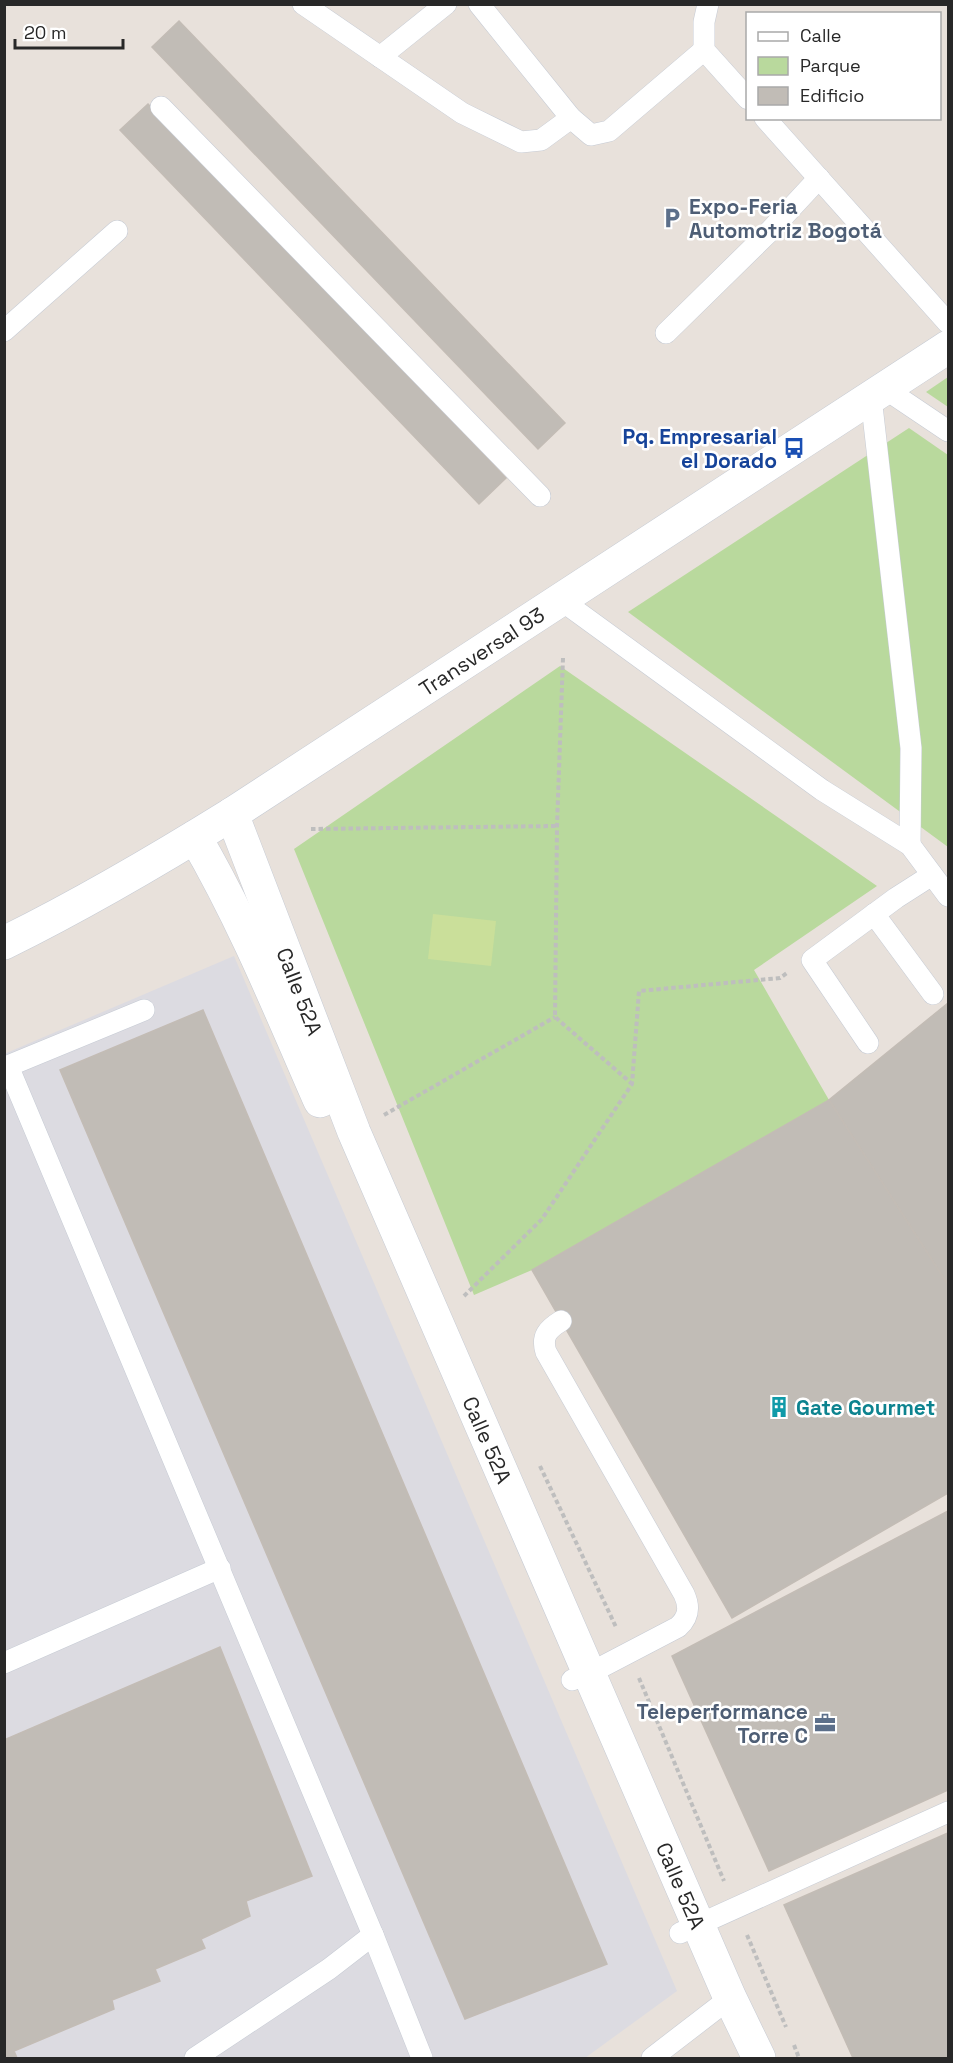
<svg xmlns="http://www.w3.org/2000/svg" width="953" height="2063" font-family="'Space Grotesk',sans-serif">
<style>
.industrial{fill:#dcdbe1}
.green{fill:#b9d99d}
.pitch{fill:#cadf9a}
.building{fill:#c1bcb6;stroke:#c3bcb5;stroke-width:1.5}
.lines{fill:none;stroke-linecap:round;stroke-linejoin:round}
.service-casing{stroke:#c6cbd4;stroke-width:22}
.minor-casing{stroke:#c6cbd4;stroke-width:34}
.secondary-casing{stroke:#c6cbd4;stroke-width:34}
.path{stroke:#bebebe;stroke-width:4;stroke-dasharray:4.5 3;stroke-linecap:butt}
.service{stroke:#fff;stroke-width:21}
.minor{stroke:#fff;stroke-width:33}
.secondary{stroke:#fff;stroke-width:33}
.labels{text-anchor:middle;dominant-baseline:central;stroke-width:5;stroke-linejoin:round;paint-order:stroke}
.service-label{font-size:21px;font-weight:bold;fill:#4e5e75;stroke:#fff;text-anchor:start}
.transit-label{font-size:21px;font-weight:bold;fill:#164399;stroke:#fff;text-anchor:end}
.street-label{font-size:21px;fill:#282828;stroke:#fff}
.culture-label{font-size:21px;font-weight:bold;fill:#0d838f;stroke:#fff;text-anchor:start}
</style>
<rect width="100%" height="100%" fill="#e8e1db"/>
<!-- industrial -->
<polygon class="industrial" points="234,956 677,1991 585,2058 5,2058 4,1054"/>
<!-- green -->
<g class="green">
<polygon points="948,377 948,407 926,392"/>
<polygon points="909,428 948,455 948,847 628,612"/>
<polygon points="560,666 877,886 754,970 829,1100 532,1270 474,1295 294,849"/>
</g>
<!-- pitch -->
<polygon class="pitch" points="433,914 496,921 491,966 428,959"/>
<!-- building -->
<g class="building">
<polygon points="179,21 565,423 538,449 152,47"/>
<polygon points="148,104 506,478 479,504 120,130"/>
<polygon points="948,1003 948,1285 829,1100"/>
<polygon points="203,1010 607,1964 465,2019 60,1070"/>
<polygon points="829,1100 948,1285 948,1493 732,1618 532,1270"/>
<polygon points="948,1511 948,1790 769,1871 672,1656"/>
<polygon points="220,1647 312,1876 246,1901 250,1916 201,1939 205,1948 155,1969 160,1981 112,2000 114,2009 14,2051 17,2058 4,2058 4,1740"/>
<polygon points="948,1833 948,2058 853,2058 784,1905"/>
</g>
<g class="lines">
<defs>
<g id="service">
<polyline points="303,4 462,113 521,142 541,140 571,118"/>
<polyline points="479,4 571,118 591,135 609,131 704,50"/>
<polyline points="708,4 704,22 704,50 748,99"/>
<polyline points="380,57 446,4"/>
<polyline points="161,107 540,496"/>
<polyline points="765,118 948,323"/>
<polyline points="4,331 117,231"/>
<polyline points="666,333 767,234 819,178"/>
<polyline points="884,388 948,431"/>
<polyline points="871,397 911,748 910,845"/>
<polyline points="561,600 822,790 910,845 948,896"/>
<polyline points="874,914 933,994"/>
<polyline points="144,1010 8,1066 373,1935 329,1969 195,2058"/>
<polyline points="868,1043 812,960 896,898 932,875"/>
<path d="M561 1321C548 1329 541 1336 546 1352L684 1594C690 1607 689 1617 678 1627L590 1673 572 1680"/>
<polyline points="4,1663 220,1568"/>
<polyline points="680,1933 948,1812"/>
<polyline points="373,1935 422,2058"/>
<polyline points="652,2058 730,1998"/>
</g>
<g id="minor">
<path id="s1" d="M232 814 354 1132 730 1998 759 2058"/>
<path d="M195 837C244 921 281 1012 320 1101"/>
</g>
<g id="secondary">
<path id="s2" d="M4 943C83 904 158 860 232 814L948 347"/>
</g>
</defs>
<!-- service casing -->
<use href="#service" class="service-casing"/>
<!-- minor casing -->
<use href="#minor" class="minor-casing"/>
<!-- secondary casing -->
<use href="#secondary" class="secondary-casing"/>
<!-- path -->
<g class="path">
<polyline points="563,658 557,826 555,1017 631,1083"/>
<polyline points="311,829 556,826"/>
<polyline points="384,1115 555,1017"/>
<polyline points="464,1296 542,1219 632,1084 639,991 780,978 787,973"/>
<polyline points="540,1466 616,1627"/>
<polyline points="639,1678 724,1881"/>
<polyline points="747,1935 786,2027"/>
<polyline points="794,2045 799,2058"/>
</g>
<!-- service -->
<use href="#service" class="service"/>
<!-- minor -->
<use href="#minor" class="minor"/>
<!-- secondary -->
<use href="#secondary" class="secondary"/>
</g>
<!-- icons -->
<defs>
<symbol id="parking-bare" viewBox="-9 -9 18 18"><path d="M-3.5-5.5H1a3.5 3.5 0 0 1 0 7H-1V5.5H-3.5ZM-1-3.4V-.6H.8a1.4 1.4 0 0 0 0-2.8Z" fill="#5c6f8a" stroke="#fff" stroke-width="2.5" paint-order="stroke"/></symbol>
<symbol id="bus-bare" viewBox="-9 -9 18 18"><path d="M-5-6H5V4H4V6H2V4H-2V6H-4V4H-5ZM-3.5-4V0h7V-4ZM-3.5 1.2v1.5H-2V1.2ZM2 1.2v1.5H3.5V1.2Z" fill="#1a4fb4" stroke="#fff" stroke-width="2.5" paint-order="stroke"/></symbol>
<symbol id="building-bare" viewBox="-9 -9 18 18"><path d="M-4-6H4V6H1V3H-1V6H-4ZM-2.5-4.3h1.7v1.8h-1.7ZM.8-4.3h1.7v1.8H.8ZM-2.5-1h1.7V.8h-1.7ZM.8-1h1.7V.8H.8Z" fill="#0f9aa8" stroke="#fff" stroke-width="2.5" paint-order="stroke"/></symbol>
<symbol id="office-bare" viewBox="-9 -9 18 18"><path d="M-6-3h4V-5.5h4V-3h4V5H-6ZM-1-4.5V-3h2v-1.5ZM-6 0V1H6V0Z" fill="#5c6f8a" stroke="#fff" stroke-width="2.5" paint-order="stroke"/></symbol>
</defs>
<g fill-rule="evenodd">
<use href="#parking-bare" x="657" y="203" width="30" height="30"/>
<use href="#bus-bare" x="779" y="433" width="30" height="30"/>
<use href="#building-bare" x="764" y="1392" width="30" height="30"/>
<use href="#office-bare" x="810" y="1708" width="30" height="30"/>
</g>
<g class="labels">
<!-- service labels -->
<g class="service-label">
<text x="689" y="206">Expo-Feria<tspan x="689" dy="24">Automotriz Bogotá</tspan></text>
<text x="808" y="1711" text-anchor="end">Teleperformance<tspan x="808" dy="24">Torre C</tspan></text>
</g>
<!-- transit labels -->
<g class="transit-label">
<text x="777" y="436">Pq. Empresarial<tspan x="777" dy="24">el Dorado</tspan></text>
</g>
<!-- street labels -->
<g class="street-label">
<text stroke="none"><textPath href="#s2" startOffset="560">Transversal 93</textPath></text>
<text stroke="none"><textPath href="#s1" startOffset="190">Calle 52A</textPath></text>
<text stroke="none"><textPath href="#s1" startOffset="676">Calle 52A</textPath></text>
<text stroke="none"><textPath href="#s1" startOffset="1162">Calle 52A</textPath></text>
</g>
<!-- culture labels -->
<g class="culture-label">
<text x="796" y="1407">Gate Gourmet</text>
</g>
</g>
<!-- border -->
<rect width="953" height="2063" fill="none" stroke="#282828" stroke-width="12"/>
<!-- legend -->
<rect x="746" y="12" width="195" height="108" fill="#ffffff" stroke="#a9a9a9" stroke-width="1.5"/>
<rect x="758" y="32" width="30" height="9" fill="#ffffff" stroke="#a9a9a9" stroke-width="1.5"/>
<text x="800" y="42" font-size="18" fill="#282828">Calle</text>
<rect x="758" y="57" width="30" height="18" fill="#b9d99d" stroke="#a9a9a9" stroke-width="1.5"/>
<text x="800" y="72" font-size="18" fill="#282828">Parque</text>
<rect x="758" y="87" width="30" height="18" fill="#c1bcb6" stroke="#a9a9a9" stroke-width="1.5"/>
<text x="800" y="102" font-size="18" fill="#282828">Edificio</text>
<!-- scale -->
<path d="M15 39v9h108v-9" fill="none" stroke="#282828" stroke-width="3"/>
<text x="24" y="39" font-size="18" fill="#282828" stroke="#ffffff" stroke-width="4.5" paint-order="stroke">20 m</text>
</svg>
